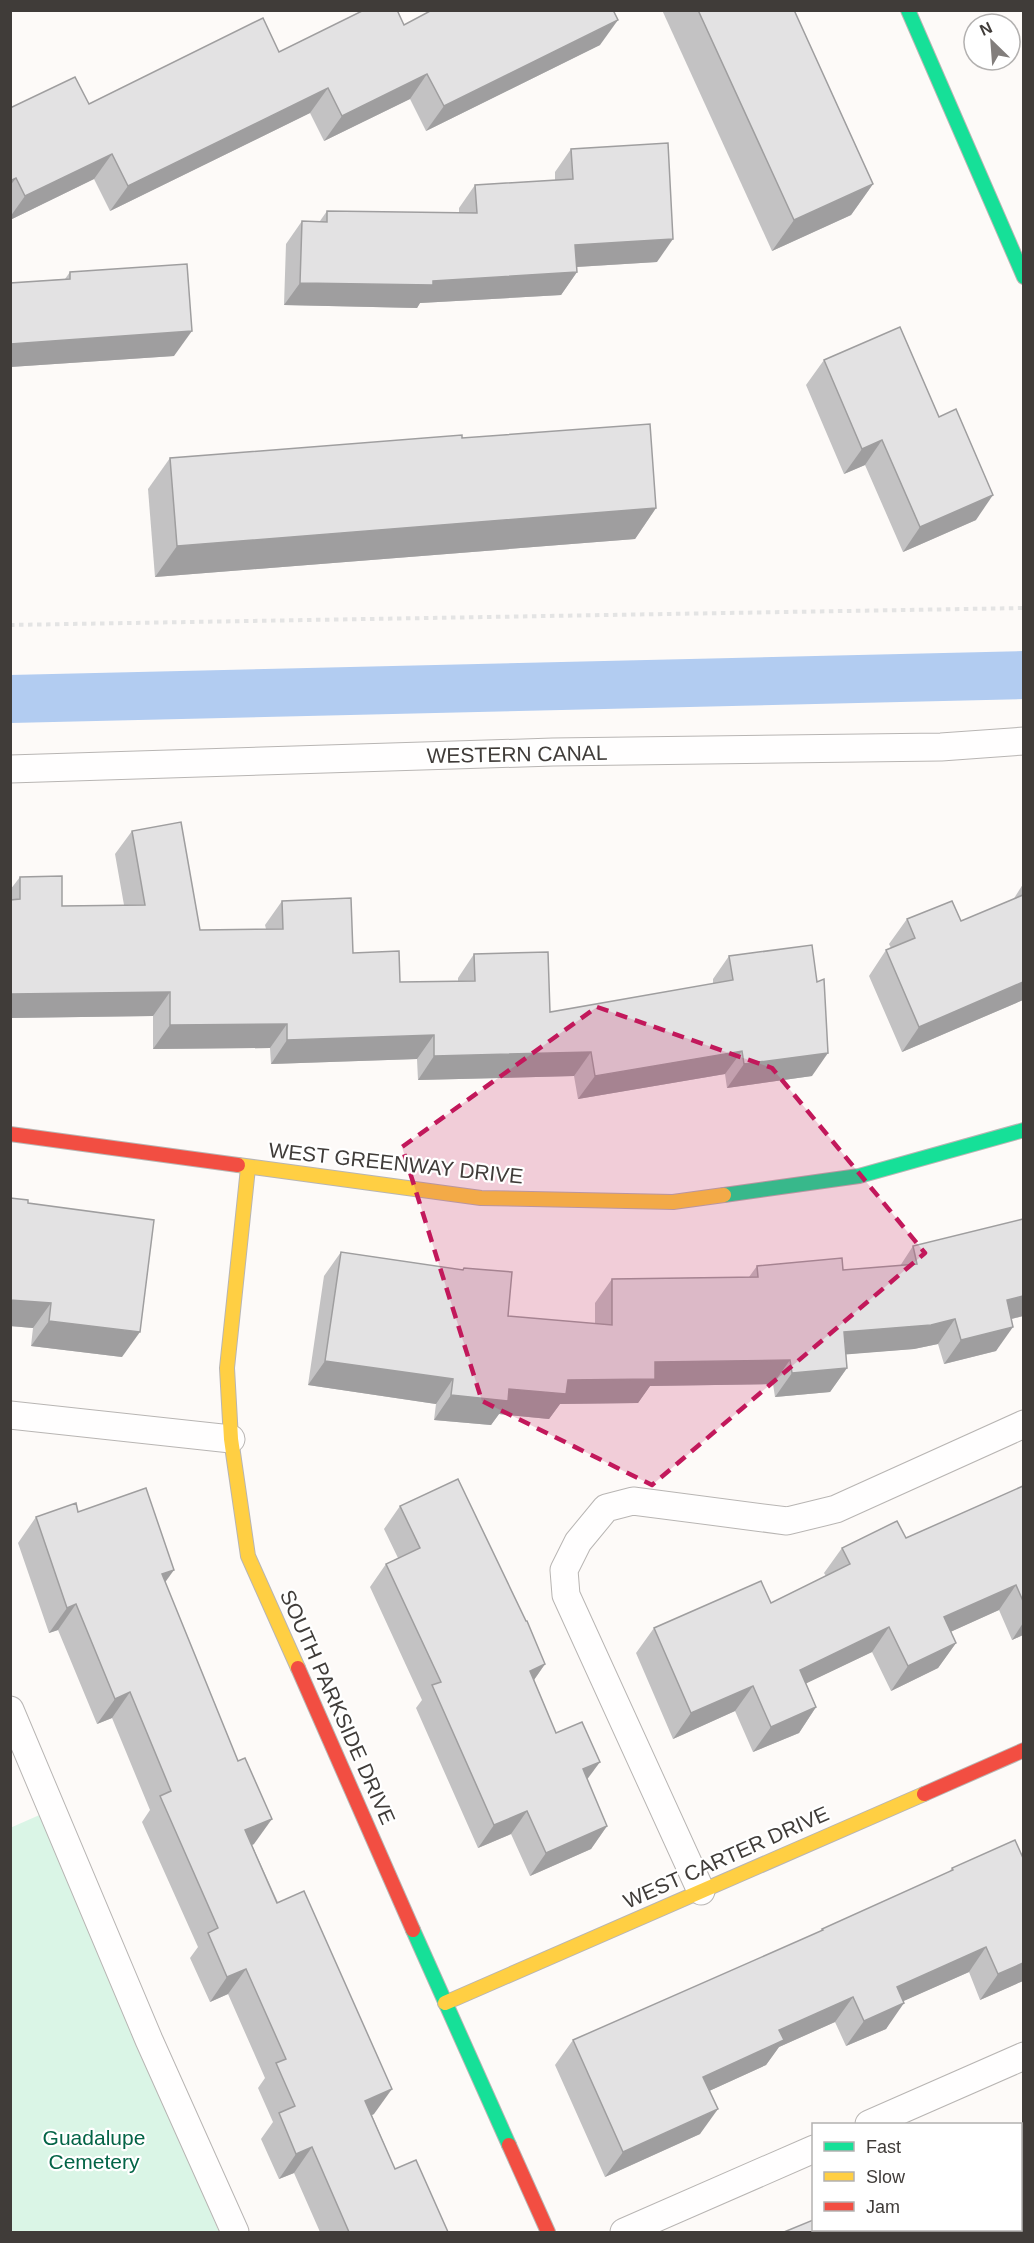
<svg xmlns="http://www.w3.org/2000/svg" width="1034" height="2243" font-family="Helvetica,sans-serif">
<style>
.green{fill:#daf5e6}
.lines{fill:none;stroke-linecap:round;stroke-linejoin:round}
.canal{stroke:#b2ccf1;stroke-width:48}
.lane-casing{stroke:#b8b5b3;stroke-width:29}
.fast-casing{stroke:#b8b5b3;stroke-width:16}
.slow-casing{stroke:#b8b5b3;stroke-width:16}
.jam-casing{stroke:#b8b5b3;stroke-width:16}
.path{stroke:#e4e4e4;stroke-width:4;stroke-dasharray:4.5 4.5;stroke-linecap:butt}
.lane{stroke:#fffefe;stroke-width:27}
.fast{stroke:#16e098;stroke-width:14}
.slow{stroke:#ffcf43;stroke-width:14}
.jam{stroke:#f24e42;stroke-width:14}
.wall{fill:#c3c2c3}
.shaded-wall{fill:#9f9e9f}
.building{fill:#e3e2e3;stroke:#9f9e9f;stroke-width:1.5}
.marked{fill:#c2185b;fill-opacity:0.2;stroke:#c2185b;stroke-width:4.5;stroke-dasharray:12 8;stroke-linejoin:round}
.labels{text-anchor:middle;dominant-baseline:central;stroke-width:4.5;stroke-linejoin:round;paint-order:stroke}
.street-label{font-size:21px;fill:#403c39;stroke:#fff}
.park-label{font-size:21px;fill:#036446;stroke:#fff}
</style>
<rect width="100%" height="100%" fill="#fdfaf8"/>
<!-- green -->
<polygon class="green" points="44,1813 219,2232 11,2232 10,1828"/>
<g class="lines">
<!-- canal -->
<polyline class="canal" points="10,699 1024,675"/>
<defs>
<g id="lane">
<polyline points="10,769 553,752 941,747 1024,741"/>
<polyline points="10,1415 231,1439"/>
<polyline points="10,1710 149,2040 235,2232"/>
<polyline points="701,1891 566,1595 564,1570 578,1542 606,1508 633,1501 787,1521 836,1509 1024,1424"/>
<polyline points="869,2124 1024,2056"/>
<polyline points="624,2232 814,2149"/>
</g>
<g id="fast">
<polyline points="908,10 1024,277"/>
<polyline points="724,1195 859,1176 1024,1130"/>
<polyline points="413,1930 509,2145"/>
</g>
<g id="slow">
<polyline points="238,1165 481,1198 673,1202 724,1195"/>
<polyline points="248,1168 227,1368 231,1439 248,1556 298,1668"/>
<polyline points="445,2003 924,1794"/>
</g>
<g id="jam">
<polyline points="10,1134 238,1165"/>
<polyline points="298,1668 413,1930"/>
<polyline points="924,1794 1024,1750"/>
<polyline points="509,2145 548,2232"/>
</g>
</defs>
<!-- lane casing -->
<use href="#lane" class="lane-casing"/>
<!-- fast casing -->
<use href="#fast" class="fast-casing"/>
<!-- slow casing -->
<use href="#slow" class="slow-casing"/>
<!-- jam casing -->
<use href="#jam" class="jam-casing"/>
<!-- path -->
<polyline class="path" points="10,625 1024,608"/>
<!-- lane -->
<use href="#lane" class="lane"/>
<!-- fast -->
<use href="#fast" class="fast"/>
<!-- slow -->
<use href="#slow" class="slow"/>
<!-- jam -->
<use href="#jam" class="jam"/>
</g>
<!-- wall -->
<g class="wall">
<polygon points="662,10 794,10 873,184 851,215 772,251"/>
<polygon points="404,25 600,45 426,131 410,99 324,141 310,113 110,211 94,179 10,220 10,108 89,104 279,52"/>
<polygon points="571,149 657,262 577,267 577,272 561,295 420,303 417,308 284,305 286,244 302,221 320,221 327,211 459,213 459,208 475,185 555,180 555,172"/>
<polygon points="70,272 174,356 10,367 10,283 65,279"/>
<polygon points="824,360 976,520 903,552 865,465 844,474 806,385"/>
<polygon points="170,458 656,508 635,539 155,577 148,489"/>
<polygon points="132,831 200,930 266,929 265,925 282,901 353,953 400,982 458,981 458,978 474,954 550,1012 713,984 713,979 729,956 812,1076 727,1088 725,1074 578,1099 574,1076 418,1080 417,1059 271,1064 270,1048 153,1049 153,1016 10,1018 10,890 20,877 62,906 124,905 115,854"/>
<polygon points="1023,884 1023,1000 902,1052 869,976 886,950 891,948 889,944 907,919 961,921 1013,900"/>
<polygon points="10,1198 28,1203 122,1357 31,1346 33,1328 10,1326"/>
<polygon points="913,1246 1023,1316 1012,1319 996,1351 944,1364 938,1344 914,1349 846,1354 847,1368 830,1392 775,1397 773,1384 650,1386 638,1403 560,1404 549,1419 499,1414 491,1425 434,1420 436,1404 308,1385 324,1276 341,1252 462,1270 464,1268 508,1316 595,1324 595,1303 612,1279 749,1277 757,1266 843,1270 900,1266"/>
<polygon points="1023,1486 1023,1635 1012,1640 999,1610 950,1632 956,1643 938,1668 891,1691 872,1652 806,1683 816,1707 799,1733 753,1752 735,1711 673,1739 636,1653 654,1628 771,1603 826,1576 824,1573 842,1548 906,1538"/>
<polygon points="400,1506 545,1664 534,1680 556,1733 587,1780 607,1826 591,1849 530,1876 511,1834 478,1848 416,1708 422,1700 370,1587 386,1564 398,1558 384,1529"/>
<polygon points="78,1512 165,1583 254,1844 252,1845 374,2114 372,2115 395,2169 448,2232 320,2232 294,2173 279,2179 261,2139 273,2122 258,2088 265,2078 228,1994 210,2002 190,1958 198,1947 142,1822 150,1810 112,1718 97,1724 58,1630 49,1633 18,1543 36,1517"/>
<polygon points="1023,1858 1023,1981 980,2000 969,1972 903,2001 886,2029 846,2046 835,2022 779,2047 766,2065 709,2091 700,2134 605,2177 555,2065 573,2040 820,1932 822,1929 949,1872 952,1868"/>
</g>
<!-- shaded-wall -->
<g class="shaded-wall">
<polygon points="618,20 600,45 426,131 444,106"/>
<polygon points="427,74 410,99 324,141 342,116"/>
<polygon points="328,88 310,113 110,211 128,186"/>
<polygon points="112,154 94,179 10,220 10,217 25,196"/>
<polygon points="16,178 10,186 10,181"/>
<polygon points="873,184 851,215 772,251 794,220"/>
<polygon points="673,239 657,262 559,268 575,245"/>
<polygon points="577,272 561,295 420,303 417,308 284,305 300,283 433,281"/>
<polygon points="192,331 174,356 10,367 10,344"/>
<polygon points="882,440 865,465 844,474 862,449"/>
<polygon points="993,495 976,520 903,552 920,527"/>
<polygon points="656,508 635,539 155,577 177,546"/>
<polygon points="1023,982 1023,1000 902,1052 919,1027"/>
<polygon points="170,992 153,1016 10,1018 10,994"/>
<polygon points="287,1024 270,1048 153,1049 170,1025"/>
<polygon points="434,1035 417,1059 271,1064 287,1040"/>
<polygon points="742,1051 725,1074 578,1099 595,1076"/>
<polygon points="591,1052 574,1076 418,1080 434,1056"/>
<polygon points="828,1053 812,1076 727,1088 744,1064"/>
<polygon points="1023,1296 1023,1316 990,1324 1007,1300"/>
<polygon points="10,1300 51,1303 33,1328 10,1326"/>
<polygon points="955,1319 938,1344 914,1349 827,1356 844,1332"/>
<polygon points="49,1321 140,1332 122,1357 31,1346"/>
<polygon points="1013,1327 996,1351 944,1364 961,1340"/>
<polygon points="790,1360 773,1384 650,1386 638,1403 560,1404 549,1419 499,1414 491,1425 434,1420 451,1395 509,1389 655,1362"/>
<polygon points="325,1361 453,1379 436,1404 308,1385"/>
<polygon points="847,1368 830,1392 775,1397 792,1373"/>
<polygon points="174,1570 156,1595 162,1574"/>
<polygon points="1016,1585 999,1610 926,1643 944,1617"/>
<polygon points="76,1604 58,1630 49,1633 67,1608"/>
<polygon points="1023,1623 1023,1635 1012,1640"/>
<polygon points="889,1627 872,1652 782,1695 800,1670"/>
<polygon points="956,1643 938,1668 891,1691 908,1666"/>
<polygon points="545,1664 529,1687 530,1671"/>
<polygon points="753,1686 735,1711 673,1739 691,1713"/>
<polygon points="130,1692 112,1718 97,1724 115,1699"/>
<polygon points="816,1707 799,1733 753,1752 771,1727"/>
<polygon points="600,1762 583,1785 583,1769"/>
<polygon points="527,1811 511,1834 478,1848 494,1825"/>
<polygon points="272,1819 254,1844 228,1855 245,1830"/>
<polygon points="607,1826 591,1849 530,1876 546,1853"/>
<polygon points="986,1947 969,1972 879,2012 897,1987"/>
<polygon points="1023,1963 1023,1981 980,2000 998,1974"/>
<polygon points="246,1969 228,1994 210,2002 227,1977"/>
<polygon points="853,1997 835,2022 779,2047 766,2065 685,2102 703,2077 779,2030"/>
<polygon points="904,2003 886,2029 846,2046 864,2021"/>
<polygon points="392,2089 374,2114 348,2126 365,2101"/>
<polygon points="718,2109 700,2134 605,2177 623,2152"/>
<polygon points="312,2147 294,2173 279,2179 296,2154"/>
</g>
<!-- building -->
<g class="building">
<polygon points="364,10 397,10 404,25 432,10 613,10 618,20 444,106 427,74 342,116 328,88 128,186 112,154 25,196 16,178 10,181 10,108 75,77 89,104 263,18 279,52"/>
<polygon points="698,10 794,10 873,184 794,220"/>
<polygon points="668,143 673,239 575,245 577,272 433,281 433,285 300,283 302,221 327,222 327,211 477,213 475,185 573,179 571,149"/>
<polygon points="187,264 192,331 10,344 10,283 70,279 70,272"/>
<polygon points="900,327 939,417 956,409 993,495 920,527 882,440 862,449 824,360"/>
<polygon points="650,424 656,508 177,546 170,458 462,435 462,438"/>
<polygon points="181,822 200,930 283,929 282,901 351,898 353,953 399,951 400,982 475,981 474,954 548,952 550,1012 733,980 729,956 812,945 817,982 824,979 828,1053 744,1064 742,1051 595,1076 591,1052 434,1056 434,1035 287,1040 287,1024 170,1025 170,992 10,994 10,900 20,899 20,877 62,876 62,906 145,905 132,831"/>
<polygon points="1023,895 1023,982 919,1027 886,950 915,938 907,919 952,901 961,921"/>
<polygon points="10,1198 28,1200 28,1203 154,1220 140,1332 49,1321 51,1303 10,1300"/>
<polygon points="1023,1219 1023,1296 1007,1300 1013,1327 961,1340 955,1319 931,1325 844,1332 847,1368 792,1373 790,1360 655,1362 655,1379 568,1380 566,1394 509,1389 508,1401 451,1395 453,1379 325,1361 341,1252 463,1270 464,1268 512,1272 508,1316 612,1325 612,1279 758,1277 757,1266 842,1258 843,1270 917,1264 913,1246"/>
<polygon points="458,1479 526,1621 527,1621 545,1664 530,1671 556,1733 582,1722 600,1762 583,1769 607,1826 546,1853 527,1811 494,1825 432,1685 441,1682 386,1564 420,1548 400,1506"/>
<polygon points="1023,1486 1023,1601 1016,1585 944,1617 956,1643 908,1666 889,1627 800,1670 816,1707 771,1727 753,1686 691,1713 654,1628 761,1581 771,1603 850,1564 842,1548 897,1521 906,1538"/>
<polygon points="146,1488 174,1570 162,1574 238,1761 245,1758 272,1819 245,1830 277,1903 304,1891 392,2089 365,2101 395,2169 416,2160 448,2232 349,2232 312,2147 296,2154 279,2113 295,2106 276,2063 286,2059 246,1969 227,1977 208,1933 218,1928 160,1796 171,1791 130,1692 115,1699 76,1604 67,1608 36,1517 76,1503 78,1512"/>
<polygon points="1015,1840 1023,1858 1023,1963 998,1974 986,1947 897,1987 904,2003 864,2021 853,1997 779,2030 784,2040 703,2077 718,2109 623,2152 573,2040 823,1930 822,1929 953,1870 952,1868"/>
<polygon points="1023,2136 1023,2205 1020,2206 1020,2138"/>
<polygon points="1020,2207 1023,2214 1023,2232 784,2232 813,2220 813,2229 1020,2229"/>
</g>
<!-- marked area -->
<path class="marked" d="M597 1007 772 1068 925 1253 652 1485 482 1401 402 1147Z"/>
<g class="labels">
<!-- street labels -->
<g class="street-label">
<text transform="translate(517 754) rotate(-1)">WESTERN CANAL</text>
<text transform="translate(396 1163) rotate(6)">WEST GREENWAY DRIVE</text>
<text transform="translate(338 1707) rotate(66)">SOUTH PARKSIDE DRIVE</text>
<text transform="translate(726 1857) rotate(-24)">WEST CARTER DRIVE</text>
</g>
<!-- park labels -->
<g class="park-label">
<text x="94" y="2137">Guadalupe<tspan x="94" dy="24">Cemetery</tspan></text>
</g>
</g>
<!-- border -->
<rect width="1034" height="2243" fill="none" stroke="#403c39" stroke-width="24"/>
<!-- legend -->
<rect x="812" y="2123" width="210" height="108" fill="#ffffff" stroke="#b3b1b0" stroke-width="1.5"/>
<rect x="824" y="2142" width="30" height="9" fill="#16e098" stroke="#b3b1b0" stroke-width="1.5"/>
<text x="866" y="2153" font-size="18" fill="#403c39">Fast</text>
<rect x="824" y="2172" width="30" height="9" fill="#ffcf43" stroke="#b3b1b0" stroke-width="1.5"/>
<text x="866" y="2183" font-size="18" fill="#403c39">Slow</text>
<rect x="824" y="2202" width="30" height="9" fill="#f24e42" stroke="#b3b1b0" stroke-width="1.5"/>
<text x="866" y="2213" font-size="18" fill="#403c39">Jam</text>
<!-- north arrow -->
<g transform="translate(992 42) rotate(335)"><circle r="28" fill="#ffffff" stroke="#b3b1b0" stroke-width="1.5"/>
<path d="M0-4.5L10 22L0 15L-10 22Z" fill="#827e7c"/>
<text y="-9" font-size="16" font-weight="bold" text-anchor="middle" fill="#403c39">N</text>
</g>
</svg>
